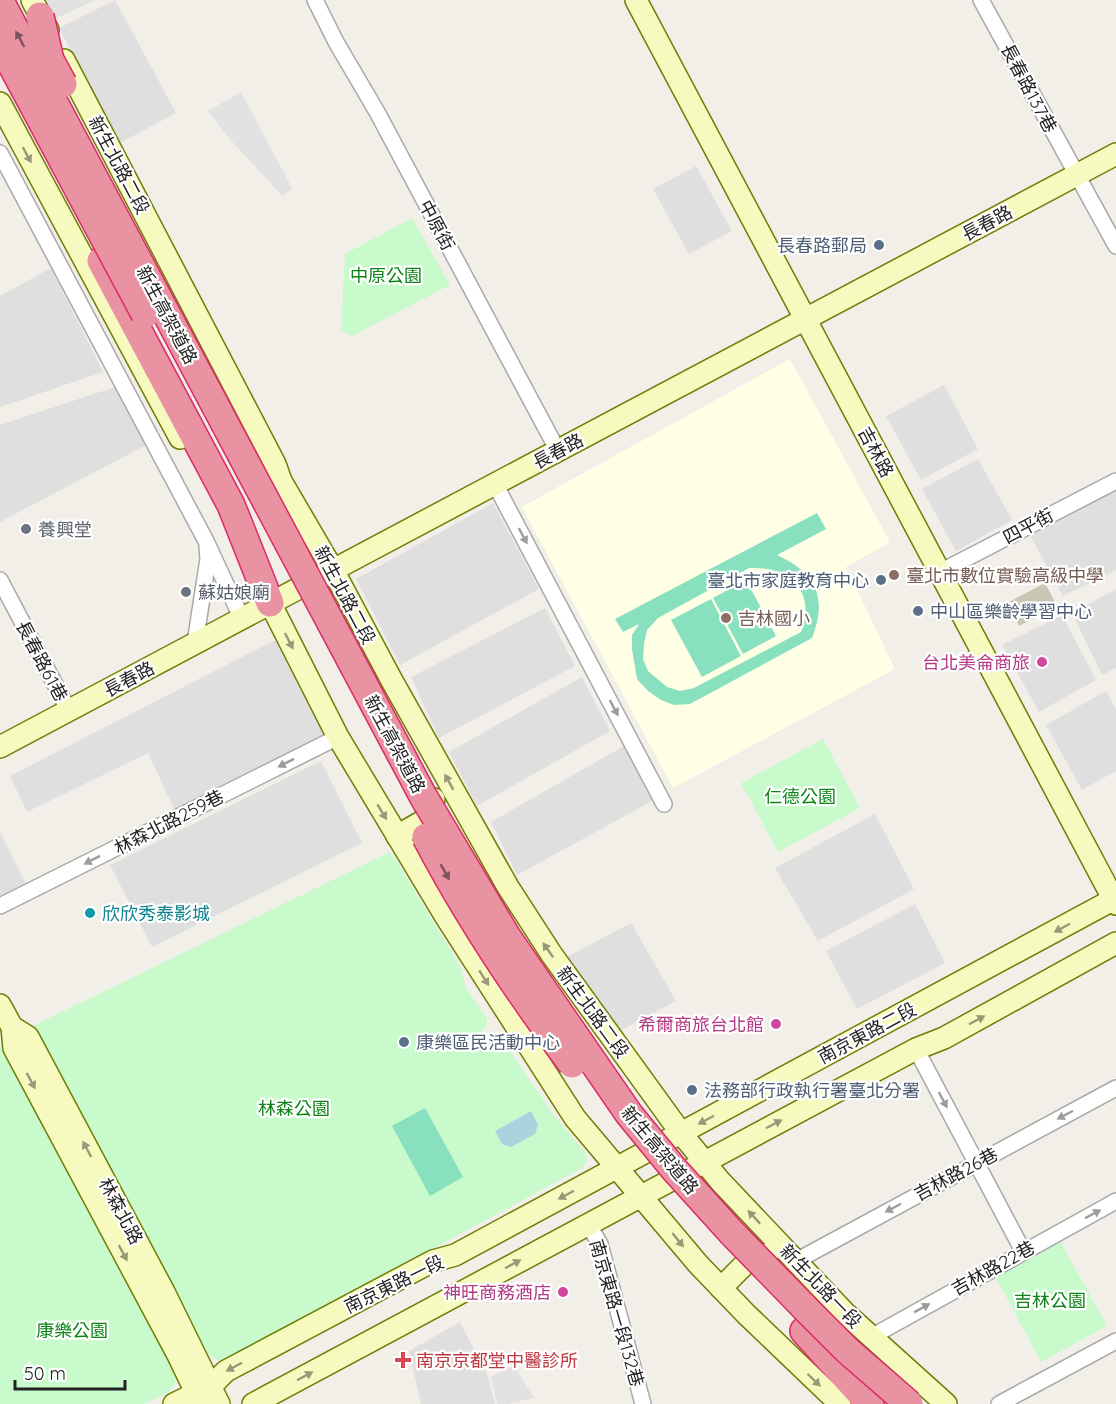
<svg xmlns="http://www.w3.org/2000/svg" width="1116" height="1404" font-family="Quicksand,'Noto Sans TC',sans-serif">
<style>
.residential{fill:#e0dfdf}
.education{fill:#ffffe5}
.construction{fill:#c7c7b4}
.park{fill:#c8facc}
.pitch{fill:#88e0be;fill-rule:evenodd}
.parking{fill:#e2e2e2}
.water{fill:#aad3df}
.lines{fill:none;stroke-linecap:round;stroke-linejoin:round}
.street-casing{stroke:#a9a9a9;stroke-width:18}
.secondary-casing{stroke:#707d05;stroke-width:24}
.highway-casing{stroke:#dc2a67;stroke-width:30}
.street{stroke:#fff;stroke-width:15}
.secondary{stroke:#f7fabf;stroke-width:21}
.highway{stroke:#e892a2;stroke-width:27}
.highway-bridge-casing{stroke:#dc2a67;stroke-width:30;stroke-linecap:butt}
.highway-bridge{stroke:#e892a2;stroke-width:27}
.oneway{fill:#7b545c}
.oneway2{fill:#979978}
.oneway3{fill:#9c9c9c}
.service-dot{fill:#5c6f8a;stroke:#fff;stroke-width:2}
.worship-dot{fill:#6b7280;stroke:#fff;stroke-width:2}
.education-dot{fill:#8d6e63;stroke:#fff;stroke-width:2}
.hotel-dot{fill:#d1479c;stroke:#fff;stroke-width:2}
.culture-dot{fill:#0f9aa8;stroke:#fff;stroke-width:2}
.health-dot{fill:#e0444e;stroke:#fff;stroke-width:2}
.labels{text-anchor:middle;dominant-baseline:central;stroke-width:4.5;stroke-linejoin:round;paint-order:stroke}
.street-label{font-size:18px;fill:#222;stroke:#fff}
.service-label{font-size:18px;fill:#4e5e75;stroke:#fff;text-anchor:start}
.park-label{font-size:18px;fill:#0c8416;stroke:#fff}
.worship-label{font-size:18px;fill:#5b616d;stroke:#fff;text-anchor:start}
.education-label{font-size:18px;fill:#785e54;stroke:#fff;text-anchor:start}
.hotel-label{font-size:18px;fill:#b23c85;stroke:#fff;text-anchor:end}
.culture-label{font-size:18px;fill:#0d838f;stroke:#fff;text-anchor:start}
.health-label{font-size:18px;fill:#be3a42;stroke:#fff;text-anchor:start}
</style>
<rect width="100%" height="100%" fill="#f2efe9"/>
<!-- residential -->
<g class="residential">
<polygon points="115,0 176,113 120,143 59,28"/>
<polygon points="696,166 732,231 689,254 653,189"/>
<polygon points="51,268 103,372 0,407 0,296"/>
<polygon points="944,385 978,449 921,480 886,416"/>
<polygon points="118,386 146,445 0,522 0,425"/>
<polygon points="978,459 1012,520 956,551 922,489"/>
<polygon points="1116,489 1116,570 1063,596 1030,535"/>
<polygon points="493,503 539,589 400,665 356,579"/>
<polygon points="1116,589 1116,668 1102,675 1072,613"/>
<polygon points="545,608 575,666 439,738 411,677"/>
<polygon points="1062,615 1096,680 1039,712 1002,645"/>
<polygon points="275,640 326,741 177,815 148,753 27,812 10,776"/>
<polygon points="582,677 610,731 477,806 449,752"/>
<polygon points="1106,691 1116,710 1116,771 1082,790 1046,725"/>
<polygon points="624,746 652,801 517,875 491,822"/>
<polygon points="321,761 362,843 152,947 110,865"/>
<polygon points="875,814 914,889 818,941 775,868"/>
<polygon points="0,832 28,888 0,902"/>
<polygon points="915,904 945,963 857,1009 826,951"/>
<polygon points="631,923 676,1001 620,1031 567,957"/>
<polygon points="460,1322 488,1377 495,1404 421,1404 409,1351"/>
</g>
<!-- education -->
<polygon class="education" points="790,359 890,542 846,567 895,669 673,788 522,507"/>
<!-- construction -->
<polygon class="construction" points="1045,583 1057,606 1019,626 1007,603"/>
<!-- park -->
<g class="park">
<polygon points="412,218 450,285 352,336 341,330 345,254"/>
<polygon points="823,739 860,808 778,852 741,783"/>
<polygon points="390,852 396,860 460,966 466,988 487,1018 487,1025 481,1032 487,1043 495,1041 505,1044 556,1118 585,1152 587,1161 582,1168 225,1361 218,1361 205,1352 34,1030 35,1025"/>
<polygon points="0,1045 5,1051 176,1371 177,1377 174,1386 167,1393 144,1404 0,1404"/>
<polygon points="1059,1239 1107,1326 1041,1362 994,1274"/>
</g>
<!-- pitch -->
<g class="pitch">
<path d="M817 513 826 529 777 555C816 573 828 597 812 638L690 704 674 705 661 700 648 691 637 679 632 649V635L639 624 623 632 615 619ZM749 568C789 566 817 591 801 632L694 688 680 691 667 687 648 671 643 659 644 644 647 630 658 618Z"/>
<polygon points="746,580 776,636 743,654 713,598"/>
<polygon points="711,599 741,656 702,677 671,620"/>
<polygon points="425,1108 463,1177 430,1196 392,1126"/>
</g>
<!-- parking -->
<g class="parking">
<polygon points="43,0 95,0 53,20"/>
<polygon points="241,92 292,188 283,197 228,137 208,111"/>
<polygon points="514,1365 534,1398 508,1404 497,1404 491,1377"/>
</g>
<!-- water -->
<polygon class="water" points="531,1111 538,1125 535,1134 511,1147 502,1144 495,1131"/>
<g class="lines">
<defs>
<g id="street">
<polyline points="315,0 336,42 377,112 558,451"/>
<polyline points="981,0 1116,246"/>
<polyline points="0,153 206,541 242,619"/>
<polyline points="495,484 664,804"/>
<polyline points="940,572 1116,481"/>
<polyline points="0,580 69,711"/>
<polyline points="195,643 208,559 207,547"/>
<polyline points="0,906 338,737"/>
<polyline points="916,1049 1023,1251"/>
<polyline points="588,1224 600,1244 643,1404"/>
<polyline points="796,1261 1116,1088"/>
<polyline points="871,1337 1116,1201"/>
<polyline points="999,1404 1116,1341"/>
</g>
<g id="secondary">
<polyline points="32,0 48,30"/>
<polyline points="636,0 1116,904"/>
<polyline points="64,60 275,464 281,481 333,570 391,679 508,887 552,955 681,1133 720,1181 845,1313 946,1404"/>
<polyline points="0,103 180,438"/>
<polyline points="263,589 338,737 446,917 575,1118 698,1264 746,1314 840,1404"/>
<polyline points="0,747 1116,154"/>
<polyline points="397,836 430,817 434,799"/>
<polyline points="0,1005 12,1027 14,1048 178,1355 201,1403"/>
<polyline points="12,1027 28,1037 164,1292 219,1404"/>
<polyline points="721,1288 749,1260 768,1254"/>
<polyline points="174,1404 211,1386 226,1371 433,1261 455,1255 1116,898"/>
<polyline points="253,1404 916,1049 944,1038 1116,943"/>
</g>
<g id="highway">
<polyline points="101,261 231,505 270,603"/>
<polyline points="804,1331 870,1404"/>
</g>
</defs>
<!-- street casing -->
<use href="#street" class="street-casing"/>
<!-- secondary casing -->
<use href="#secondary" class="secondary-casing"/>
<!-- highway casing -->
<use href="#highway" class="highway-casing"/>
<!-- street -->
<use href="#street" class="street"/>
<!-- secondary -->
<use href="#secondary" class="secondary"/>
<!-- highway -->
<use href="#highway" class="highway"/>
<defs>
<g id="highway-bridge">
<polyline points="0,1 423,796 507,937 629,1114 674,1169 731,1232 808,1311 848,1351 909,1404"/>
<polyline points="40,16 50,60 63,84"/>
<polyline points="0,43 145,314"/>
<path d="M426 837C468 917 518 992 572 1064"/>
</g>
</defs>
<!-- highway-bridge casing -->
<use href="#highway-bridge" class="highway-bridge-casing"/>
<!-- highway-bridge -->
<use href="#highway-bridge" class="highway-bridge"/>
</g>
<!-- one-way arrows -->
<defs><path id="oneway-solid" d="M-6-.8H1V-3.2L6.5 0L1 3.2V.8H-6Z" transform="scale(1.5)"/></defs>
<g class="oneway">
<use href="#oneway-solid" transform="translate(20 39) rotate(-118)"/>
<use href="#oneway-solid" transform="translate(445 872) rotate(61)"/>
</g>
<g class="oneway2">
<use href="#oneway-solid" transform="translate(27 155) rotate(62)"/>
<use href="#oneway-solid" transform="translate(289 641) rotate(63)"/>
<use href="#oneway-solid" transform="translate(449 782) rotate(-119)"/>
<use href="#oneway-solid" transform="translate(382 812) rotate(59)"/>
<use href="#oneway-solid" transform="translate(1062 928) rotate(152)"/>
<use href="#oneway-solid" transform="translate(548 950) rotate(-125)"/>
<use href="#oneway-solid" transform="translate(484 978) rotate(58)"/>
<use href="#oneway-solid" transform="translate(977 1020) rotate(-28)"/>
<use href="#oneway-solid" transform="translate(31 1081) rotate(62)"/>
<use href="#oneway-solid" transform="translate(706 1120) rotate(152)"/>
<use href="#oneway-solid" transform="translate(774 1124) rotate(-28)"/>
<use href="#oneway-solid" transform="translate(87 1149) rotate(-118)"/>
<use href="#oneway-solid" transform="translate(566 1195) rotate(152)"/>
<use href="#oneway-solid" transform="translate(754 1217) rotate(-133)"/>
<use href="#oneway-solid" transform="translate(678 1240) rotate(51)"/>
<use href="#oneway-solid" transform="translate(123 1253) rotate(62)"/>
<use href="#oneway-solid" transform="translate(513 1264) rotate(-28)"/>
<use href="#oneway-solid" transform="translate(234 1367) rotate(152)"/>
<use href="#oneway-solid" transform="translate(305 1376) rotate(-28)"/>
<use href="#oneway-solid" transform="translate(814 1380) rotate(44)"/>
</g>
<g class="oneway3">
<use href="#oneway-solid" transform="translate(523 536) rotate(62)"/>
<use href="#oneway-solid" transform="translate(614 708) rotate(62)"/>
<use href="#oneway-solid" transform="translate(286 763) rotate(153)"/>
<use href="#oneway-solid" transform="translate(92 860) rotate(153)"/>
<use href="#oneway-solid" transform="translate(943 1100) rotate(62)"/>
<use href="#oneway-solid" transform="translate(1065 1115) rotate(152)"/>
<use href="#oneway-solid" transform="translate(893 1208) rotate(152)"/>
<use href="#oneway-solid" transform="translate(1093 1214) rotate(-28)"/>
<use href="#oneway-solid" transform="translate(922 1308) rotate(-29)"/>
</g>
<!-- markers -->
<g class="service-dot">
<circle cx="879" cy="245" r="6"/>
<circle cx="881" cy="580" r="6"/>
<circle cx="918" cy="611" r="6"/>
<circle cx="404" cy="1042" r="6"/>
<circle cx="692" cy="1090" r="6"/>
</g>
<g class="worship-dot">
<circle cx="26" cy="529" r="6"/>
<circle cx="186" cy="592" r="6"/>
</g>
<g class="education-dot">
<circle cx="894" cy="575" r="6"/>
<circle cx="726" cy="618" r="6"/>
</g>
<g class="hotel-dot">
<circle cx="1042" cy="662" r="6"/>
<circle cx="776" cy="1024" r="6"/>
<circle cx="563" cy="1292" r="6"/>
</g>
<circle class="culture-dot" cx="90" cy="913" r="6"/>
<path class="health-dot" d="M400 1351h6v6h6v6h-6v6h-6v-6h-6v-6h6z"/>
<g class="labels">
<!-- street labels -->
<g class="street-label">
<text transform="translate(1029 88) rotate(62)">長春路137巷</text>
<text transform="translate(119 165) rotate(62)">新生北路二段</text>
<text transform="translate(987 223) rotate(-28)">長春路</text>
<text transform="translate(437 225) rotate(62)">中原街</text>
<text transform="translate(167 315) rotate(62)">新生高架道路</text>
<text transform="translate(558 451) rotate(-28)">長春路</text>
<text transform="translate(876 452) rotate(62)">吉林路</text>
<text transform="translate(1028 526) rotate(-28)">四平街</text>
<text transform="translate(345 595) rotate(62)">新生北路二段</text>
<text transform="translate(42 661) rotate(62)">長春路61巷</text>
<text transform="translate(129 679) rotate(-28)">長春路</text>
<text transform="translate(395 744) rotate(62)">新生高架道路</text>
<text transform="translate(169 822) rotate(-27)">林森北路259巷</text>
<text transform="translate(593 1012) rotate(54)">新生北路二段</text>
<text transform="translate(867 1033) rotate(-28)">南京東路二段</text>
<text transform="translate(660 1150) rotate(50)">新生高架道路</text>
<text transform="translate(956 1174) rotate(-28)">吉林路26巷</text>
<text transform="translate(121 1211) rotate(62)">林森北路</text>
<text transform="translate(993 1268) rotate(-29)">吉林路22巷</text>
<text transform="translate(394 1284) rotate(-26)">南京東路一段</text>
<text transform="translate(821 1286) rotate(46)">新生北路一段</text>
<text transform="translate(617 1313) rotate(74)">南京東路一段132巷</text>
</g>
<!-- service labels -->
<g class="service-label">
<text x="867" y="245" text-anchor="end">長春路郵局</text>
<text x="869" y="580" text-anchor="end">臺北市家庭教育中心</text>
<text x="930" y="611">中山區樂齡學習中心</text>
<text x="416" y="1042">康樂區民活動中心</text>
<text x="704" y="1090">法務部行政執行署臺北分署</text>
</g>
<!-- park labels -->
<g class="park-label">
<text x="386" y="275">中原公園</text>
<text x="800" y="796">仁德公園</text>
<text x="294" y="1108">林森公園</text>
<text x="1050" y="1300">吉林公園</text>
<text x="72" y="1330">康樂公園</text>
</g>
<!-- worship labels -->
<g class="worship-label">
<text x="38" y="529">養興堂</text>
<text x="198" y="592">蘇姑娘廟</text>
</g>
<!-- education labels -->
<g class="education-label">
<text x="906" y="575">臺北市數位實驗高級中學</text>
<text x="738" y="618">吉林國小</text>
</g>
<!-- hotel labels -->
<g class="hotel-label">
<text x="1030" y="662">台北美侖商旅</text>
<text x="764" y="1024">希爾商旅台北館</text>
<text x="551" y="1292">神旺商務酒店</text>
</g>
<!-- culture labels -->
<g class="culture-label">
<text x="102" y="913">欣欣秀泰影城</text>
</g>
<!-- health labels -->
<g class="health-label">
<text x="416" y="1360">南京京都堂中醫診所</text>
</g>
</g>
<!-- scale -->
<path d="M15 1380v9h110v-9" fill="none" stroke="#222222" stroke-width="3"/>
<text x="24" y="1380" font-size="18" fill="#222222" stroke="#ffffff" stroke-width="4.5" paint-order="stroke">50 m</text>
</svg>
